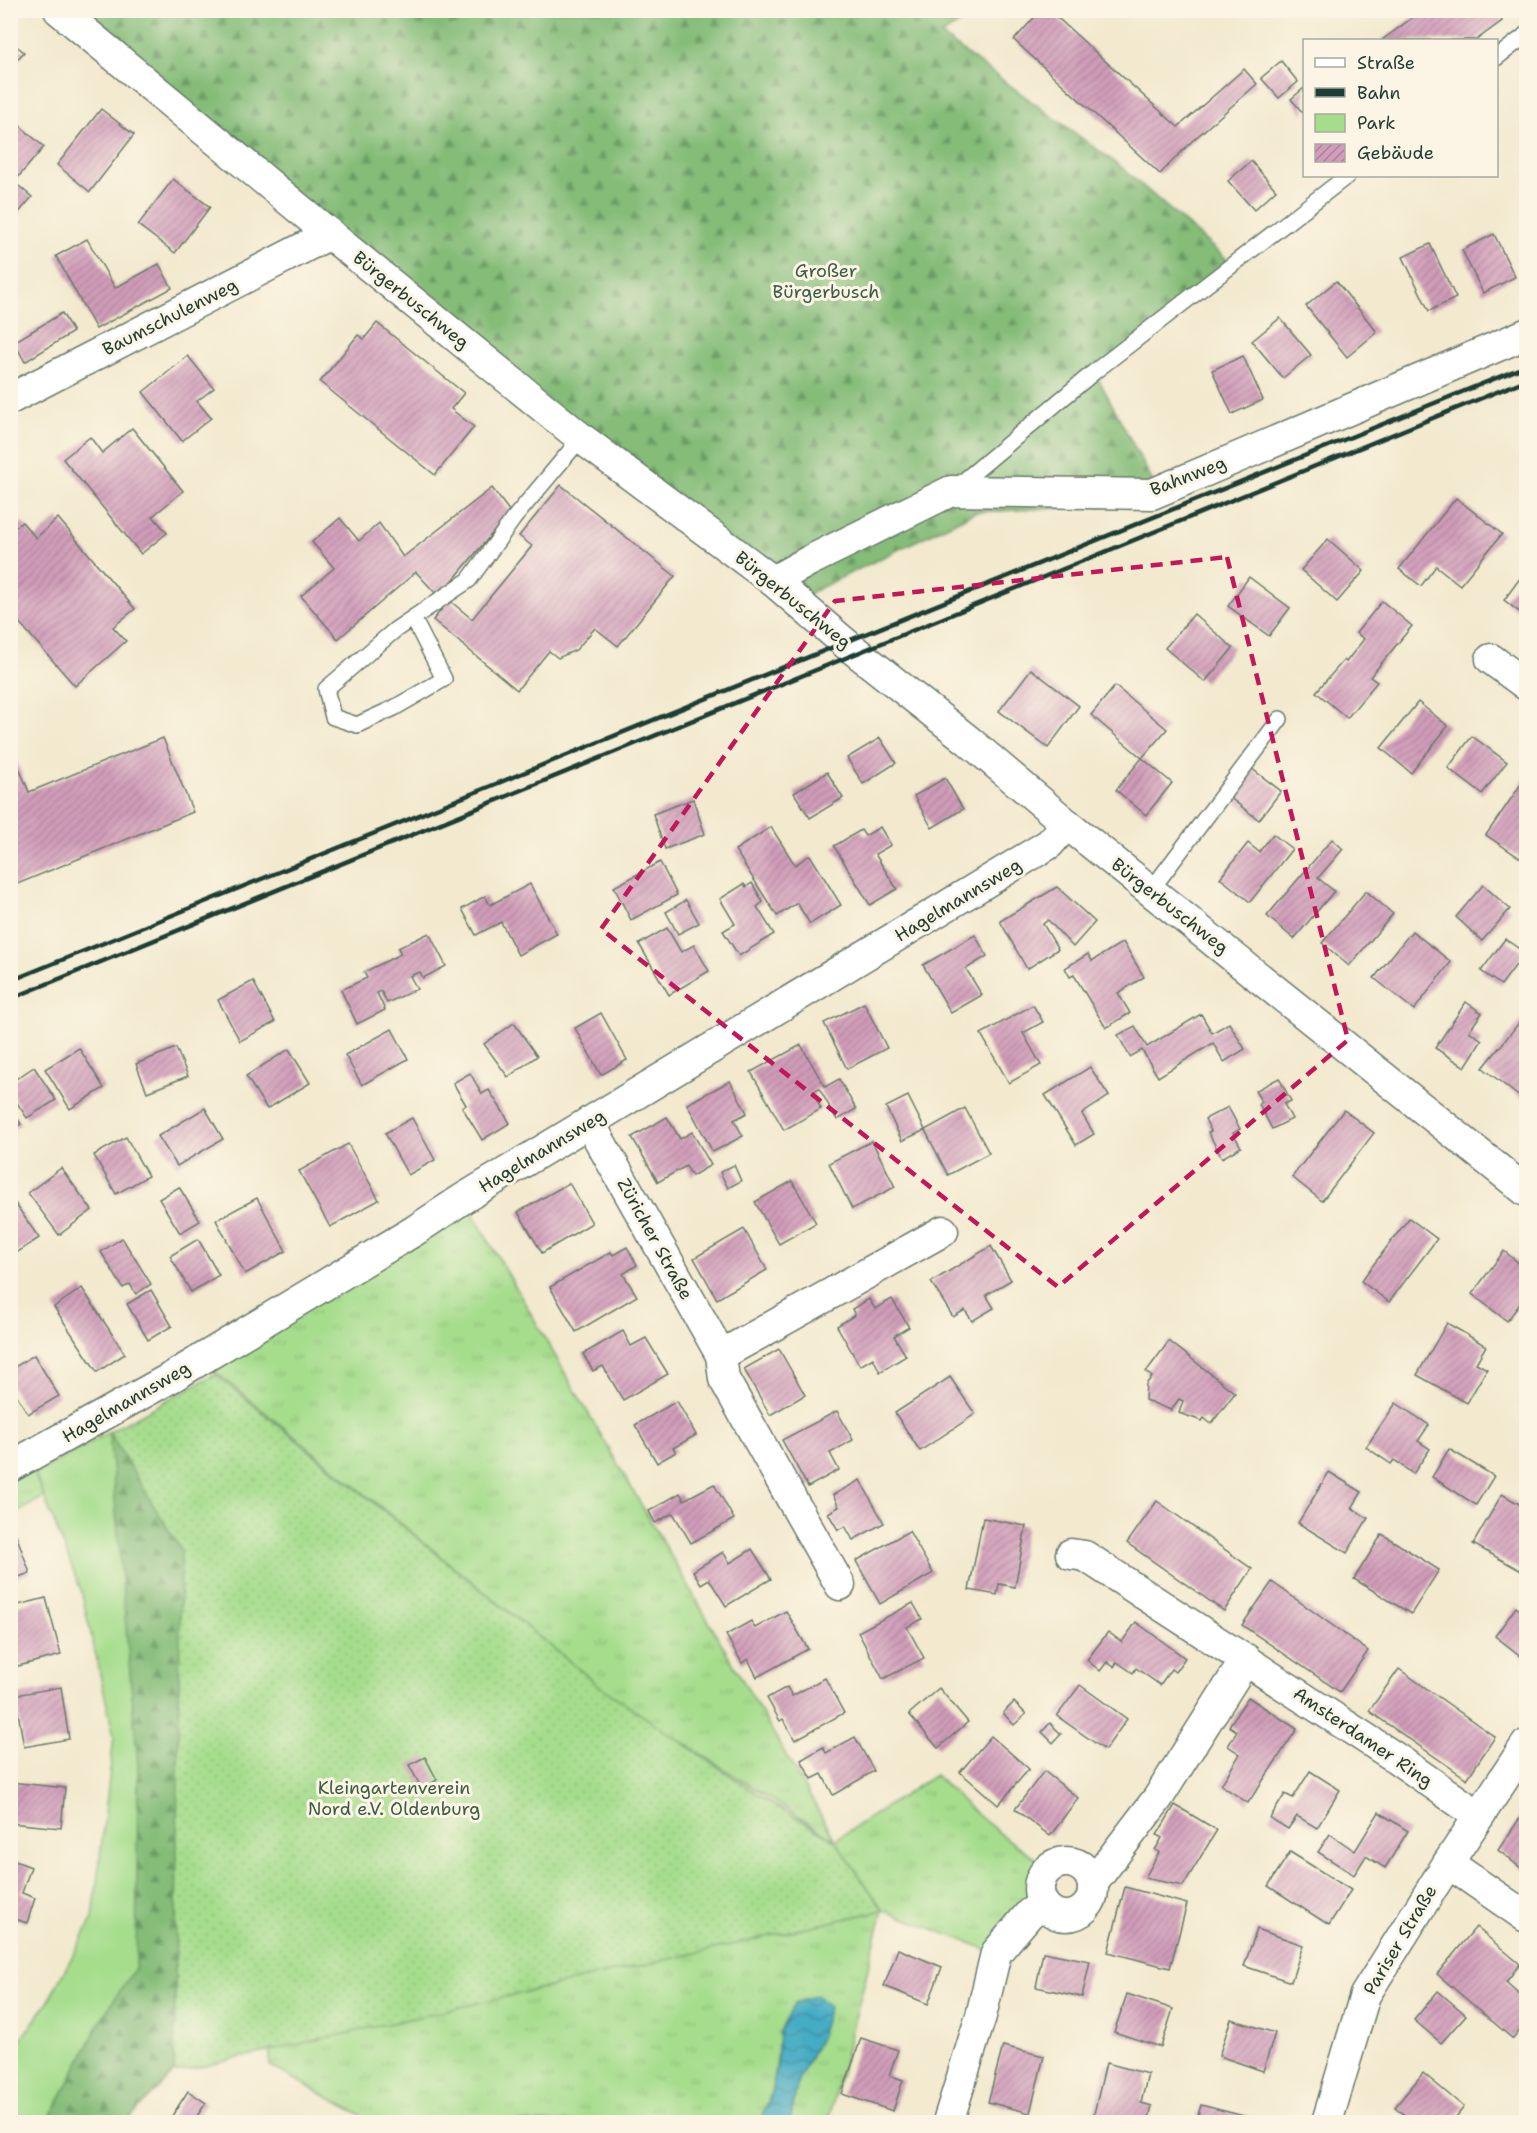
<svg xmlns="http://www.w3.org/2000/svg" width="1537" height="2133" font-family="'Shantell Sans',sans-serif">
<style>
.grass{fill:url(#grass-tufts);stroke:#628d60;stroke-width:1.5}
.forest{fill:url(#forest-firs);stroke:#527c56;stroke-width:1.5}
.park{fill:#a6dd8d;stroke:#628d60;stroke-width:1.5}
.garden{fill:url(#garden-dots);stroke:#628d60;stroke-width:1.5}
.water{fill:url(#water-waves);stroke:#32747c;stroke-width:1.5}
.building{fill:url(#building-hatch)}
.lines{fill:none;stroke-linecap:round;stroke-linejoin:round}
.service-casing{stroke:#69796a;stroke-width:18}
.minor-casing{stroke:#69796a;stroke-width:33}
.service{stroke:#fff;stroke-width:15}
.minor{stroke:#fff;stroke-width:30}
.rail{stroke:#1f3d34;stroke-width:4.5}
.marked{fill:none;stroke:#c2185b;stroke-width:4.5;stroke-dasharray:12 8;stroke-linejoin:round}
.labels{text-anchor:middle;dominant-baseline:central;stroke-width:6;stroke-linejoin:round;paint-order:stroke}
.park-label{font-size:18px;fill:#3a5d46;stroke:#fcf5e5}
.street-label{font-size:18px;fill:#1f3d34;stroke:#fcf5e5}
</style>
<defs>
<pattern id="grass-tufts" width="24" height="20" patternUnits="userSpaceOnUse" patternTransform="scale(1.5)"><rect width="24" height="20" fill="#a6dd8d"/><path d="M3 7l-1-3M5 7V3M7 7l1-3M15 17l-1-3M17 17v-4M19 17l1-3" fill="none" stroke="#8ebf7a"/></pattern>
<pattern id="forest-firs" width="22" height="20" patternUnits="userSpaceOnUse" patternTransform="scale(1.5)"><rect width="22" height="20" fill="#84bc78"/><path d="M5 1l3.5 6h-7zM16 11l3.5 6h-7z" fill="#6b9a63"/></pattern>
<pattern id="garden-dots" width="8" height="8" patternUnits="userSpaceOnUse" patternTransform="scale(1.5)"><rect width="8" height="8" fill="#a6dd8d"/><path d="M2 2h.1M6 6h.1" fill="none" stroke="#8ebf7a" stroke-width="1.8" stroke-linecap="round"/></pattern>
<pattern id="water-waves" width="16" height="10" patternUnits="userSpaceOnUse" patternTransform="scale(1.5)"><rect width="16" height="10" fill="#44acc3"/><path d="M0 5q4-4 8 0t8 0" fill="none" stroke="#388d9f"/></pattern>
<pattern id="building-hatch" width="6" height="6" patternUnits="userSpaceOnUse" patternTransform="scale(1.5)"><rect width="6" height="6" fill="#d19dba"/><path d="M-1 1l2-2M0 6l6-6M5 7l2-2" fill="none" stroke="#a98198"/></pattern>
</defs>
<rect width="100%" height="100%" fill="#fcf5e5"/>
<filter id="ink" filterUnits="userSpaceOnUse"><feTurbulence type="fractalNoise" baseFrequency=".0167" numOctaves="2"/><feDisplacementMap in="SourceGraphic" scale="12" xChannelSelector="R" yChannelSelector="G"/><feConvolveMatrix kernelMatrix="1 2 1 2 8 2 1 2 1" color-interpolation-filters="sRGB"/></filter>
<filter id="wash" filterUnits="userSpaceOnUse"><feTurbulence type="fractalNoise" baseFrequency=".008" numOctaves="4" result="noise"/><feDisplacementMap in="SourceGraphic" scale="24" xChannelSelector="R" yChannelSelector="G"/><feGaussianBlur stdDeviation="1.35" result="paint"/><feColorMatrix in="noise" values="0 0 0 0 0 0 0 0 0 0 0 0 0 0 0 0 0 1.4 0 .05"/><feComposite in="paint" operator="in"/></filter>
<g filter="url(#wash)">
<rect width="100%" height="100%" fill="#f2e9ce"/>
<!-- grass -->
<g class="grass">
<polygon points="464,1198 835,1840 657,1726 602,1688 201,1360"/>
<polygon points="27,1458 44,1497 11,1516 10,1467"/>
<path d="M935 1775C970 1809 1006 1843 1050 1866L1040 1880V1897L996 1953 883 1910 828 2122H790L798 2081 819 2040 779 2033C777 2065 774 2094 759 2122H374L270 2066V2049L883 1910 835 1840Z"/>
</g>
<!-- forest -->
<g class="forest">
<polygon points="65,11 979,11 941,35 1120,166 1233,265 1095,372 1164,503 975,512 806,595 773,581"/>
<polygon points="109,1432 181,1550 174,2073 125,2122 46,2122 57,2105 102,2018 136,1966 138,1767"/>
</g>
<!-- park -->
<polygon class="park" points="109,1432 138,1767 136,1967 102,2018 57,2105 46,2122 11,2122 11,2053 47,2003 93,1918 114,1736 81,1590 35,1474"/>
<!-- garden -->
<polygon class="garden" points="215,1374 602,1688 774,1805 835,1840 883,1910 174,2073 181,1550 109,1432"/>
<!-- water -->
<polygon class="water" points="817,1995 829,2007 819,2040 798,2081 790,2122 759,2122 769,2103 777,2067 779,2033 795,2003"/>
<g id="blocks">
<!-- building -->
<g class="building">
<polygon points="1041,10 1049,10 1178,127 1244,69 1257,84 1191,142 1160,174 1014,40"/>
<polygon points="1423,10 1495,10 1502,21 1476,40 1382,40"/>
<polygon points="10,41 24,52 10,68"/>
<polygon points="1281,61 1298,82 1279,98 1261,78"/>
<polygon points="1304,88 1304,111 1303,113 1291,99"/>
<polygon points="101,109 134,135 90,192 57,165"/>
<polygon points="18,124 44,147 14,182 32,197 10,223 10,133"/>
<polygon points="1251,161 1276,190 1254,210 1228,181"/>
<polygon points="173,179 210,207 175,253 138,225"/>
<polygon points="1494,234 1515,277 1483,293 1462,250"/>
<polygon points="87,239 115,288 159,264 172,288 96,329 56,256"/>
<polygon points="1430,244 1456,298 1429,311 1403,257"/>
<polygon points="1336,281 1377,332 1347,357 1306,306"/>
<polygon points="62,313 73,332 25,362 14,342"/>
<polygon points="1280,318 1311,355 1283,378 1252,341"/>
<polygon points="377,323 464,393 451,409 474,427 435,475 320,382 358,335 364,339"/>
<polygon points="188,356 214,388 197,401 211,418 182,441 143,392"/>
<polygon points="1243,356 1263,400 1232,414 1212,370"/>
<polygon points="132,428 183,491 153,516 167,533 141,554 63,459 90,437 102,453"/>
<polygon points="561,485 675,576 618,646 595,628 576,650 558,658 549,651 517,690 433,620 449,600 472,619 532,546 519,536"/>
<polygon points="492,488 510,512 439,597 416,572 338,639 301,596 334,568 312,542 340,518 359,541 379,523 403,557"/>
<polygon points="1456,498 1502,534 1460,585 1436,566 1421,586 1399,569"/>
<polygon points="58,518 135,609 113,627 126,641 75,686 10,612 10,532 22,522 36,538"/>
<polygon points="1328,539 1364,571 1337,602 1301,570"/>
<polygon points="1526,570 1526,617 1504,600"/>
<polygon points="1249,577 1290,608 1269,636 1228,606"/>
<polygon points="1382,601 1412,626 1370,677 1377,682 1347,718 1316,692 1344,660 1346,662 1364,639 1356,633"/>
<polygon points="1194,614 1233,648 1205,682 1165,648"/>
<polygon points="1031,669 1079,706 1048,748 999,711"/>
<polygon points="1115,686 1167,729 1142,758 1091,715"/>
<polygon points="1418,702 1448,726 1411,773 1381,748"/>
<polygon points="1472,736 1507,762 1482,794 1448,768"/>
<polygon points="163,738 193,812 10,887 10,756 14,755 29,792"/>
<polygon points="880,738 896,763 863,784 847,758"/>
<polygon points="1142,758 1172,783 1146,815 1116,790"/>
<polygon points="1251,768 1281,791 1259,820 1229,797"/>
<polygon points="827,772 843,798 810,818 794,793"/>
<polygon points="1526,777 1526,862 1486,835"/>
<polygon points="945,778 963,809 932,828 914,796"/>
<polygon points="693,799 705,834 665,849 653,814"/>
<polygon points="771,827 795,865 810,855 841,905 810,924 797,903 777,916 735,850"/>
<polygon points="880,827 891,845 875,854 897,889 870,905 834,846 861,830 865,836"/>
<polygon points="1273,834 1292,849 1250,902 1220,878 1248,843 1259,852"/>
<polygon points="1332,839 1343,849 1318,878 1334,891 1294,939 1267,916"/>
<polygon points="660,862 677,895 631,920 614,887"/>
<polygon points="752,883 763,902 757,907 774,934 739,956 723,931 735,924 720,899 744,884 746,887"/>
<polygon points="530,884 557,934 518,955 501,922 476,935 462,909 485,896 490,905"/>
<polygon points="1483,885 1510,909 1482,941 1456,917"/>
<polygon points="1057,887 1095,922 1073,947 1048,920 1043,924 1058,949 1027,969 1000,921"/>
<polygon points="1366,891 1393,914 1349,966 1322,943"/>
<polygon points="686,900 699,923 678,934 666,912"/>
<polygon points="667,928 681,952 694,945 709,971 669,995 639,944"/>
<polygon points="1412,931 1451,962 1414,1010 1374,978"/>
<polygon points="429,933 446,966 423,978 420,972 410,976 417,989 387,1003 381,991 377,993 385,1010 357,1024 341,990 367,978 364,972 401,954 398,948"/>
<polygon points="975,935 987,956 966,969 982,995 951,1013 923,965"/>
<polygon points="1505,939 1525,953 1501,985 1481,971"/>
<polygon points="1123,942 1144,977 1118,993 1130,1013 1106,1028 1074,975 1070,977 1065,968 1088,954 1092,961"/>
<polygon points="253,981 275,1022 240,1041 218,1000"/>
<polygon points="1466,1002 1482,1013 1469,1031 1482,1040 1465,1067 1435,1048"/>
<polygon points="864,1003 887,1048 847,1069 824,1023"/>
<polygon points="1033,1005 1043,1022 1023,1033 1041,1065 1009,1083 981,1034"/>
<polygon points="601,1013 627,1060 601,1075 575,1028"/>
<polygon points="1201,1014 1212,1033 1229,1023 1245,1049 1224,1062 1213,1043 1158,1077 1142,1050 1130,1057 1118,1035 1135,1026 1147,1047"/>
<polygon points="1522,1019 1526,1023 1526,1102 1483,1068"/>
<polygon points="514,1023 537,1056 508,1077 484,1044"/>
<polygon points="392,1029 408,1059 362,1085 345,1055"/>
<polygon points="801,1045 825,1087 839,1079 856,1109 837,1120 819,1088 813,1092 821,1109 784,1130 751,1072"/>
<polygon points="79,1048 104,1088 70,1109 45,1069"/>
<polygon points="176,1048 188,1076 147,1092 136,1064"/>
<polygon points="289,1049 310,1083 267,1109 246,1076"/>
<polygon points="34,1067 56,1100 27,1118 10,1092 10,1083"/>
<polygon points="1090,1067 1109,1096 1082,1114 1094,1134 1076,1145 1045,1095"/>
<polygon points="470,1073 482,1094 489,1090 510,1123 482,1140 462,1107 466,1105 453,1083"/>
<polygon points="1279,1078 1291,1101 1284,1104 1292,1119 1272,1129 1259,1104 1262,1102 1255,1091"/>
<polygon points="730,1081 747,1113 734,1120 743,1136 713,1152 687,1104"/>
<polygon points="908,1096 925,1130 902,1141 886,1107"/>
<polygon points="1228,1107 1240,1129 1233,1133 1241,1147 1222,1158 1208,1132 1211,1131 1205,1119"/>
<polygon points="10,1108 21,1124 10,1131"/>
<polygon points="205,1108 223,1139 177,1166 158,1136"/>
<polygon points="965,1108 989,1153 948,1175 925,1130"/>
<polygon points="1344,1110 1374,1133 1322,1201 1292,1177"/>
<polygon points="667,1117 680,1139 692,1132 711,1165 692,1176 686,1166 658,1182 632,1137"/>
<polygon points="412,1118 435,1160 408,1175 385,1133"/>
<polygon points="126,1137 148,1176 116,1194 94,1155"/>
<polygon points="872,1141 895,1187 852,1209 829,1163"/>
<polygon points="348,1144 379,1200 330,1227 299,1171"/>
<polygon points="734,1165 741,1181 728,1188 720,1172"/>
<polygon points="61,1168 92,1210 59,1235 28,1193"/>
<polygon points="792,1181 816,1223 779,1244 755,1202"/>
<polygon points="569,1183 592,1223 542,1253 518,1212"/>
<polygon points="179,1187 200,1221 180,1233 159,1199"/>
<polygon points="10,1196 39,1238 10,1257"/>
<polygon points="257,1198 286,1251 245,1274 216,1220"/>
<polygon points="1409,1218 1437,1239 1389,1302 1361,1281"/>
<polygon points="744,1229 767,1270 717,1299 694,1258"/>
<polygon points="122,1238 151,1284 136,1294 130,1284 123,1288 101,1252"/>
<polygon points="198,1239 219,1275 191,1292 170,1256"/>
<polygon points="991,1246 1011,1280 986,1295 994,1308 972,1321 965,1310 953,1317 931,1282"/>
<polygon points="627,1247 637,1265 623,1274 637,1296 576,1332 550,1287 611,1252 613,1255"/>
<polygon points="1504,1251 1526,1269 1526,1296 1507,1321 1472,1294"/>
<polygon points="82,1288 125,1354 97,1372 54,1307"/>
<polygon points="151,1290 172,1326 148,1340 127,1304"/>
<polygon points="869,1299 875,1309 892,1299 909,1327 894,1336 906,1356 880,1372 873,1358 860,1366 837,1326 855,1315 852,1309"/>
<polygon points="1447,1323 1486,1346 1476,1363 1487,1369 1467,1403 1417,1375"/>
<polygon points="623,1331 631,1346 646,1338 668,1374 623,1400 603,1366 593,1371 583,1354"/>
<polygon points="1169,1341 1235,1393 1211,1424 1204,1418 1202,1421 1179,1413 1183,1401 1179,1399 1171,1410 1145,1400 1146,1384 1152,1377 1146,1372"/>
<polygon points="779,1349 805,1395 770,1415 744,1369"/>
<polygon points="34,1355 59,1396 28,1414 10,1384 10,1370"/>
<polygon points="950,1377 975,1414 920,1451 895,1413"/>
<polygon points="677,1401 696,1435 673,1448 676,1452 657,1463 635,1425"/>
<polygon points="1396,1403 1429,1425 1418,1441 1430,1449 1413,1474 1394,1460 1391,1464 1366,1447"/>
<polygon points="837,1411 853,1440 830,1453 839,1470 808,1487 782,1440"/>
<polygon points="1449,1449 1494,1476 1476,1505 1432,1477"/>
<polygon points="1329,1472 1362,1492 1352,1508 1368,1518 1347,1553 1298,1523"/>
<polygon points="860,1480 884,1523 853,1540 845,1526 838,1530 828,1513 839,1507 833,1495"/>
<polygon points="714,1484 734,1519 691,1543 673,1513 655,1523 649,1511 680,1493 684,1500"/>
<polygon points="1502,1494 1526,1508 1523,1517 1526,1519 1526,1566 1523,1572 1473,1544"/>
<polygon points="1157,1501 1252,1569 1224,1611 1127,1543"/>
<polygon points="983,1518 1026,1526 1015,1587 999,1584 997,1595 969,1590"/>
<polygon points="14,1529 30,1573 10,1580 10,1531"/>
<polygon points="909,1531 933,1573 880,1604 856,1561"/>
<polygon points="1382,1534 1439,1570 1411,1614 1354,1579"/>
<polygon points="752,1549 771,1579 726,1606 709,1579 701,1584 693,1571 723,1552 730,1563"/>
<polygon points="1272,1582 1368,1651 1340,1692 1242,1625"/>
<polygon points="46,1598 61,1655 14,1667 10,1655 10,1607"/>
<polygon points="913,1603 922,1619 907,1627 924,1658 883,1679 858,1632"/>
<polygon points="1516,1607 1526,1615 1526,1660 1495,1636"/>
<polygon points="786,1611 808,1649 757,1677 748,1659 742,1663 726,1635 751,1621 755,1628"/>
<polygon points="1136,1622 1185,1658 1175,1672 1171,1669 1160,1685 1136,1668 1133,1673 1117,1662 1114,1667 1107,1662 1100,1671 1087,1660 1108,1632 1122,1642"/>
<polygon points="1399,1669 1495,1737 1467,1779 1369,1711"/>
<polygon points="825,1678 844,1713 795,1740 783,1719 780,1721 767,1698 787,1687 792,1696"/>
<polygon points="1080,1685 1127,1719 1105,1750 1057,1716"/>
<polygon points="61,1687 69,1739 24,1747 15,1695"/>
<polygon points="939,1688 968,1722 938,1748 909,1714"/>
<polygon points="1248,1697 1297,1729 1248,1803 1221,1785 1240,1754 1228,1746 1237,1731 1229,1726"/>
<polygon points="1014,1702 1026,1714 1014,1725 1003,1713"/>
<polygon points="1050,1723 1061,1734 1053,1743 1042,1732"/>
<polygon points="991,1736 1029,1769 998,1805 960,1772"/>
<polygon points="855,1737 874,1771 833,1795 822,1774 812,1779 801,1760 823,1747 826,1753"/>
<polygon points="425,1757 437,1780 422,1789 409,1765"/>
<polygon points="1044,1771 1078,1798 1050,1836 1015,1809"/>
<polygon points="1310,1771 1340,1790 1317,1828 1297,1816 1288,1829 1270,1818 1285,1794 1293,1798"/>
<polygon points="10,1782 65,1788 61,1828 10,1823"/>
<polygon points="1175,1805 1217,1830 1183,1886 1145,1878 1159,1852 1155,1850 1162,1838 1157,1835"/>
<polygon points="1526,1809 1526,1872 1498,1850"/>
<polygon points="1379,1812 1408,1831 1385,1868 1366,1856 1354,1875 1318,1852 1330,1834 1355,1851"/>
<polygon points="1290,1852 1351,1890 1329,1925 1268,1886"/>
<polygon points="10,1859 31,1867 22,1893 35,1898 27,1923 12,1918 15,1909 10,1908"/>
<polygon points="1125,1887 1187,1904 1170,1968 1108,1952"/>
<polygon points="1476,1927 1520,1964 1506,1982 1526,2000 1526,2023 1513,2039 1437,1974"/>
<polygon points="1257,1929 1303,1945 1291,1982 1244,1966"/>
<polygon points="898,1949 942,1967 928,2004 884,1986"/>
<polygon points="1043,1952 1090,1961 1082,1997 1036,1987"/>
<polygon points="1438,1991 1466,2015 1441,2043 1414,2020"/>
<polygon points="1127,1994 1173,2009 1161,2047 1114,2032"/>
<polygon points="1231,2019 1275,2033 1263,2071 1219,2056"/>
<polygon points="861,2038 898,2050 889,2075 903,2080 893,2111 842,2094"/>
<polygon points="1003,2046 1044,2056 1030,2113 988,2102"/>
<polygon points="1106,2063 1148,2074 1141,2103 1152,2106 1148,2122 1092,2122"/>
<polygon points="1423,2073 1464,2107 1452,2122 1413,2122 1395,2107"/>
<polygon points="188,2091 206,2103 193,2122 168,2122"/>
<polygon points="1201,2105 1252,2118 1251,2122 1196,2122"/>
</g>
</g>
</g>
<g filter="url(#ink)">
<use href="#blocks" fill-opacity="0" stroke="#69796a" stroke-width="1.5"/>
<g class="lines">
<defs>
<g id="service">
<polyline points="1496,58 1526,35"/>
<polyline points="954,489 1094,372 1347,176"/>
<polyline points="413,618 444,679 394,708 357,725 333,717 326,689 395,630 469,580 514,518 581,438"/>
<polyline points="1151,890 1280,719"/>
</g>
<g id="minor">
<polyline points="59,10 338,241 581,438 773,581 845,643 969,741 1067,824 1526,1191"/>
<polyline points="10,399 330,234"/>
<polyline points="773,581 809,561 951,491 1152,494 1526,334"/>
<polyline points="1491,659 1526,685"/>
<polyline points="589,1122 721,1355 724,1379 840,1585"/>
<polyline points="721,1355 943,1231"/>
<polyline points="10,1467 172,1377 414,1231 464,1198 1049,844 1067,824"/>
<polyline points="1071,1554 1085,1556 1393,1756 1479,1816"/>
<circle cx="1066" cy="1889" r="27"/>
<polyline points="1448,1863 1526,1917"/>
<polyline points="1093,1883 1158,1798 1246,1659"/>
<polyline points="948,2122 981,2016 996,1953 1030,1913 1044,1905"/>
<polyline points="1327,2122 1365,1995 1448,1863 1526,1745"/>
</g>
</defs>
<!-- service casing -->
<use href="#service" class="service-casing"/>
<!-- minor casing -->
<use href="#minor" class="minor-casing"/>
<!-- service -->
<use href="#service" class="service"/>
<!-- minor -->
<use href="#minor" class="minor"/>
<!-- rail -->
<g class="rail">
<polyline points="10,981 1526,366"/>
<polyline points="10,999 1526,380"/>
</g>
</g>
</g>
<!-- marked area -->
<path class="marked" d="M1227 557 1348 1040 1058 1287 601 929 835 601Z"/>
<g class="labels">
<!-- park labels -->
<g class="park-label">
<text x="826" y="271">Großer<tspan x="826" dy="21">Bürgerbusch</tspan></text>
<text x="394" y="1788">Kleingartenverein<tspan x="394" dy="21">Nord e.V. Oldenburg</tspan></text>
</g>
<!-- street labels -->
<g class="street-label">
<text transform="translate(411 300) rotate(39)">Bürgerbuschweg</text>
<text transform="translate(170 317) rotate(-27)">Baumschulenweg</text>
<text transform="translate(1188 476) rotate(-21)">Bahnweg</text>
<text transform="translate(793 600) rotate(39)">Bürgerbuschweg</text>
<text transform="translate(958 900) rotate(-31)">Hagelmannsweg</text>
<text transform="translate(1170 906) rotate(38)">Bürgerbuschweg</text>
<text transform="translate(542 1151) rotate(-31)">Hagelmannsweg</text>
<text transform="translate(655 1239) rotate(61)">Züricher Straße</text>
<text transform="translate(126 1402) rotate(-30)">Hagelmannsweg</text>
<text transform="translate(1363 1737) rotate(34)">Amsterdamer Ring</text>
<text transform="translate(1400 1940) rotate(-59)">Pariser Straße</text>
</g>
</g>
<!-- margin -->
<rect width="1537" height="2133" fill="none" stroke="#fcf5e5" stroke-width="36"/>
<!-- legend -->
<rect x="1303" y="39" width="195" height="138" fill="#fcf5e5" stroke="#a4ab9e" stroke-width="1.5"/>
<rect x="1315" y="58" width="30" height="9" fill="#ffffff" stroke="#a4ab9e" stroke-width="1.5"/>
<text x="1357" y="69" font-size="18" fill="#1f3d34">Straße</text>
<rect x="1315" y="88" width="30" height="9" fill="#1f3d34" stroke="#a4ab9e" stroke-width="1.5"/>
<text x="1357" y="99" font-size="18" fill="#1f3d34">Bahn</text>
<rect x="1315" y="114" width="30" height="18" fill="#a6dd8d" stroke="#a4ab9e" stroke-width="1.5"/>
<text x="1357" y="129" font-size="18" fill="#1f3d34">Park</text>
<rect x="1315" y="144" width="30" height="18" fill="url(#building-hatch)" stroke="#a4ab9e" stroke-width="1.5"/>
<text x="1357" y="159" font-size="18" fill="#1f3d34">Gebäude</text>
</svg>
